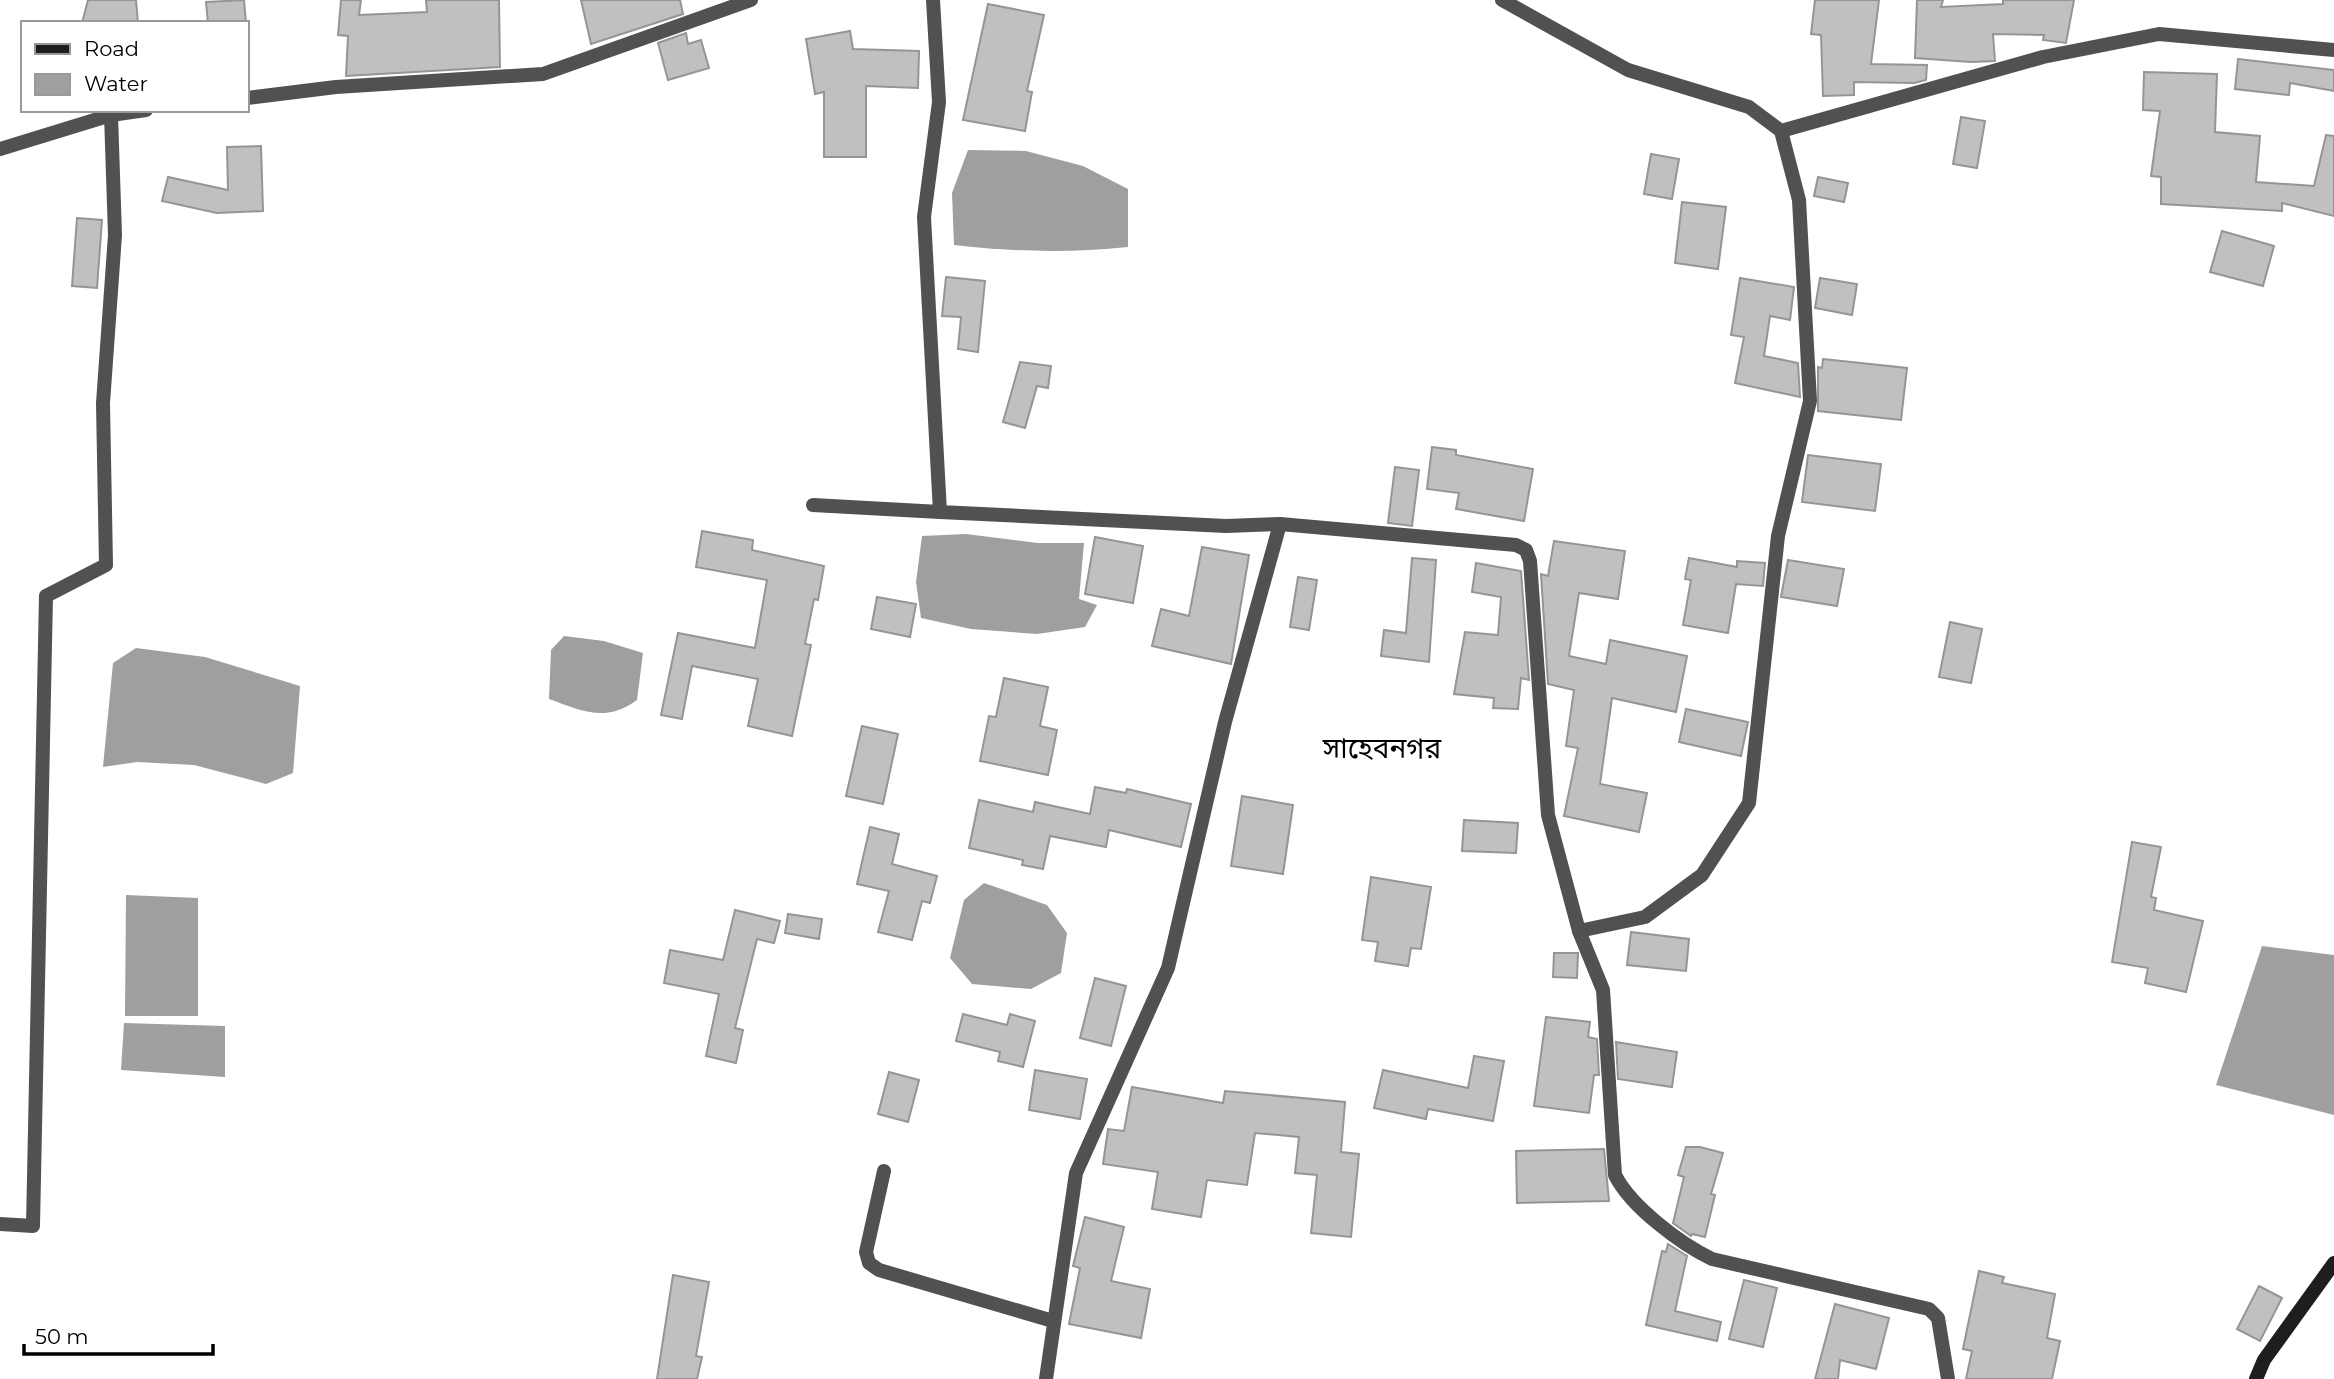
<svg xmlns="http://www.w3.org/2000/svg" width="2334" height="1379" font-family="Montserrat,'Noto Sans Bengali',sans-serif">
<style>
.water{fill:#9f9f9f}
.building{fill:#c0c0c0;stroke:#959595;stroke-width:2}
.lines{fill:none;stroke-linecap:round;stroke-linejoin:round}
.minor{stroke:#515151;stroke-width:14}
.secondary{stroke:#1e1e1e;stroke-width:14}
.labels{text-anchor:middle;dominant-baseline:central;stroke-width:5;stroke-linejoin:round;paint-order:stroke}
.quarter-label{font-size:28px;fill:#000;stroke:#fff}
</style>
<rect width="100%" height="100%" fill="#fff"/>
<!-- water -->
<g class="water">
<path d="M968 150 1026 151 1083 166 1128 189V247C1069 253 1014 252 954 245L952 193Z"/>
<polygon points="966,534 1038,543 1084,543 1079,599 1097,605 1085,627 1037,634 971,629 921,618 916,582 922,536"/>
<path d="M564 636 604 641 643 653 637 700C606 723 582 711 549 699L551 650Z"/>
<polygon points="136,648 205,657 300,686 293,773 266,784 194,765 137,762 103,767 113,663"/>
<polygon points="984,883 1047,905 1067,933 1061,973 1031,989 972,984 950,958 964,900"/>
<polygon points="126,895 198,898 198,1016 125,1016"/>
<polygon points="2262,946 2334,955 2334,1115 2216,1085"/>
<polygon points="124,1023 225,1026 225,1077 121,1070"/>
</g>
<!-- building -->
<g class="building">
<polygon points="88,0 136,0 138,23 82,23"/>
<polygon points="244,0 246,23 208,23 206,2"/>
<polygon points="341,0 361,0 359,15 427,12 426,0 499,0 500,67 346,76 348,36 338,35"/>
<polygon points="581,0 680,0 683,14 591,44"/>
<polygon points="1815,0 1879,0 1871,64 1927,65 1926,80 1914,83 1854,82 1854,95 1823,96 1821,35 1811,34"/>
<polygon points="1917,0 1943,0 1941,7 2003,4 2003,0 2074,0 2066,43 2043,40 2044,35 1993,34 1995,61 1971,62 1915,58"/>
<polygon points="988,4 1044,15 1027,91 1032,92 1025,131 963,120"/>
<polygon points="850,31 853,49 919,51 918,88 866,86 866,157 824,157 824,92 815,94 806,39"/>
<polygon points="686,33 688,44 701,40 709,68 668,80 658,43"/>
<polygon points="2238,59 2334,70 2334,91 2290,83 2289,95 2235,89"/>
<polygon points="2144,72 2217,74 2215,132 2260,136 2256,182 2314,186 2326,135 2334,136 2334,216 2282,203 2282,211 2161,204 2161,177 2151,176 2160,111 2143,110"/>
<polygon points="1961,117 1985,121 1977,168 1953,164"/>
<polygon points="261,146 263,211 217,213 162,201 168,177 228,190 227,147"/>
<polygon points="1651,154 1679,159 1672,199 1644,194"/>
<polygon points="1818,177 1848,183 1844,202 1814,196"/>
<polygon points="1682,202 1726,207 1718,269 1675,263"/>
<polygon points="77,218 102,220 97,288 72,286"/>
<polygon points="2222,231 2274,246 2263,286 2210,272"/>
<polygon points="946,277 985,281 978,352 958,349 961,317 942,316"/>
<polygon points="1740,278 1794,287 1790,320 1770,316 1764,356 1798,363 1800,397 1735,383 1744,337 1731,335"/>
<polygon points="1820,278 1857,284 1852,315 1815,308"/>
<polygon points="1823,359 1907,368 1901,420 1818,411 1818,367 1822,368"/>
<polygon points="1020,362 1051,366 1048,388 1037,386 1025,428 1003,422"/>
<polygon points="1432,447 1456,450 1456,455 1533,469 1524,521 1456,509 1459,493 1427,489"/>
<polygon points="1808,455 1881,464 1875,511 1802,502"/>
<polygon points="1395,467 1419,470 1412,526 1388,523"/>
<polygon points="702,531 753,540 752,550 824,566 818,600 814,599 805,644 811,645 792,736 748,726 758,679 692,666 682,719 661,715 678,633 755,648 767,580 696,567"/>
<polygon points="1095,537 1143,546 1133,603 1085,594"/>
<polygon points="1554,541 1625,551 1618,599 1579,593 1569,656 1606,664 1610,640 1687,656 1676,712 1612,698 1600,784 1647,793 1639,832 1564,816 1578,748 1566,746 1574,690 1548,684 1541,574 1548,576"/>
<polygon points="1202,547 1249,555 1231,664 1152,646 1161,609 1189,616"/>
<polygon points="1412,558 1436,560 1429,662 1381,656 1384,630 1406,633"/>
<polygon points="1689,558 1737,567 1737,561 1765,563 1763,586 1736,584 1728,633 1683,625 1691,580 1685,579"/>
<polygon points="1788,560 1844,569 1837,606 1781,597"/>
<polygon points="1476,563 1521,571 1529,680 1521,678 1518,709 1493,708 1494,698 1454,694 1465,632 1498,635 1501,597 1472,592"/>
<polygon points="1298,577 1317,580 1309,630 1290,627"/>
<polygon points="877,597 916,604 910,637 871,629"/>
<polygon points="1950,622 1982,629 1971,683 1939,677"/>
<polygon points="1004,678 1048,687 1040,726 1057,730 1048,775 980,761 989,716 996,717"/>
<polygon points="1686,709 1748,722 1741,756 1679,742"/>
<polygon points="862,726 898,734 883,804 846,796"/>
<polygon points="1095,787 1126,793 1127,789 1191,804 1181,847 1109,830 1106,847 1050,836 1043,869 1022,865 1023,860 969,848 979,800 1033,812 1035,802 1090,814"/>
<polygon points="1242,796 1293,805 1283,874 1231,866"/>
<polygon points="1464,820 1518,823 1516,853 1462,851"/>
<polygon points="870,827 899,834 892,864 937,876 930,903 922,901 912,940 878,932 889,891 857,884"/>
<polygon points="2132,842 2161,847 2151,897 2156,898 2154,910 2203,921 2186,992 2145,983 2148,968 2112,962"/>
<polygon points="1371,877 1431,887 1421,949 1411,948 1408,966 1375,961 1378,942 1362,940"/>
<polygon points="735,910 780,921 774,943 757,939 735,1028 743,1030 736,1063 706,1056 719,994 664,983 670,950 723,960"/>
<polygon points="788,914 822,919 819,939 785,933"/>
<polygon points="1631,932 1689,939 1686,971 1627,965"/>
<polygon points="1554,953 1578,953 1577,978 1553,977"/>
<polygon points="1095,978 1126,986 1111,1046 1080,1038"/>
<polygon points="963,1014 1007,1025 1010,1014 1035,1021 1023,1067 998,1061 1000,1052 956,1041"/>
<polygon points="1546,1017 1590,1022 1588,1037 1597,1039 1599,1075 1594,1075 1589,1113 1534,1106"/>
<polygon points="1616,1042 1677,1052 1672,1087 1618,1079"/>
<polygon points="1474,1056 1504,1061 1493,1121 1428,1109 1426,1119 1374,1108 1383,1070 1468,1088"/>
<polygon points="1035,1070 1087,1079 1080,1119 1029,1110"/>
<polygon points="889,1072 919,1080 908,1122 878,1114"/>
<polygon points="1132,1087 1223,1103 1225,1091 1345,1102 1341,1152 1359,1154 1351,1237 1311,1233 1317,1175 1295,1173 1299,1137 1255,1133 1247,1185 1207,1180 1201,1217 1152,1209 1158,1172 1103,1164 1108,1129 1124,1131"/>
<polygon points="1686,1147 1700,1147 1723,1153 1711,1194 1715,1195 1705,1237 1692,1234 1691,1236 1673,1223 1684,1177 1678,1175"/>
<polygon points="1604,1149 1609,1201 1517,1203 1516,1151"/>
<polygon points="1085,1217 1124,1227 1111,1281 1150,1289 1141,1338 1069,1324 1080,1268 1073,1266"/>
<polygon points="1668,1244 1687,1256 1675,1311 1721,1322 1717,1341 1646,1325 1662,1251 1666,1252"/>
<polygon points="1979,1271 2004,1277 2002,1283 2055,1294 2047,1338 2060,1341 2052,1379 1966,1379 1972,1351 1963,1349"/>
<polygon points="673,1275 709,1282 696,1356 702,1357 697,1379 657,1379"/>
<polygon points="1744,1280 1777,1288 1763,1347 1729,1339"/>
<polygon points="2259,1286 2282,1298 2260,1341 2237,1329"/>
<polygon points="1835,1304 1889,1318 1876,1369 1840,1360 1838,1379 1815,1379"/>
</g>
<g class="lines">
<!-- minor -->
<g class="minor">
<polyline points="933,0 939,102 924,217 940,512 1226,526 1280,524 1225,722 1168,968 1076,1173 1046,1379"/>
<polyline points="1502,0 1628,70 1749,107 1781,131 1799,200 1810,401 1778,536 1749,803 1702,875 1645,917 1579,931"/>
<polyline points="247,98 336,87 543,74 751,0"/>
<polyline points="1781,131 2043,57 2159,34 2334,50"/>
<polyline points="0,149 111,115 146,110"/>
<polyline points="813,505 940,512"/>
<path d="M1280 524 1516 545 1526 550 1530 561 1548 815 1579 931 1603 990 1615 1175C1631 1207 1681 1244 1712 1259L1929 1309 1938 1318 1948 1379"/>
<polyline points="884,1171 866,1252 869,1263 879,1270 1053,1321"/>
<polyline points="0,1224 33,1226 46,596 106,565 103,403 115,235 111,115"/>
</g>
<!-- secondary -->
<polyline class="secondary" points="2256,1379 2264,1360 2334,1263"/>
</g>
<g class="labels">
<!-- quarter labels -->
<g class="quarter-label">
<text x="1382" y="748">সাহেবনগর</text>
</g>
</g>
<!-- legend -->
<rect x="21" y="21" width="228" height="91" fill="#ffffff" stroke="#999999" stroke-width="2"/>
<rect x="35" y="44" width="35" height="10" fill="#1e1e1e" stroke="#999999" stroke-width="2"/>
<text x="84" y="56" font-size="21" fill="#000000">Road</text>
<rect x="35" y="74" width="35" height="21" fill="#9f9f9f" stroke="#999999" stroke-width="2"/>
<text x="84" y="91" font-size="21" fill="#000000">Water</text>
<!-- scale -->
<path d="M24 1344v10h189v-10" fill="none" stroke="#000000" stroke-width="3.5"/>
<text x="35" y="1344" font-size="21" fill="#000000" stroke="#ffffff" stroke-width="5" paint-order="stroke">50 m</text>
</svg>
